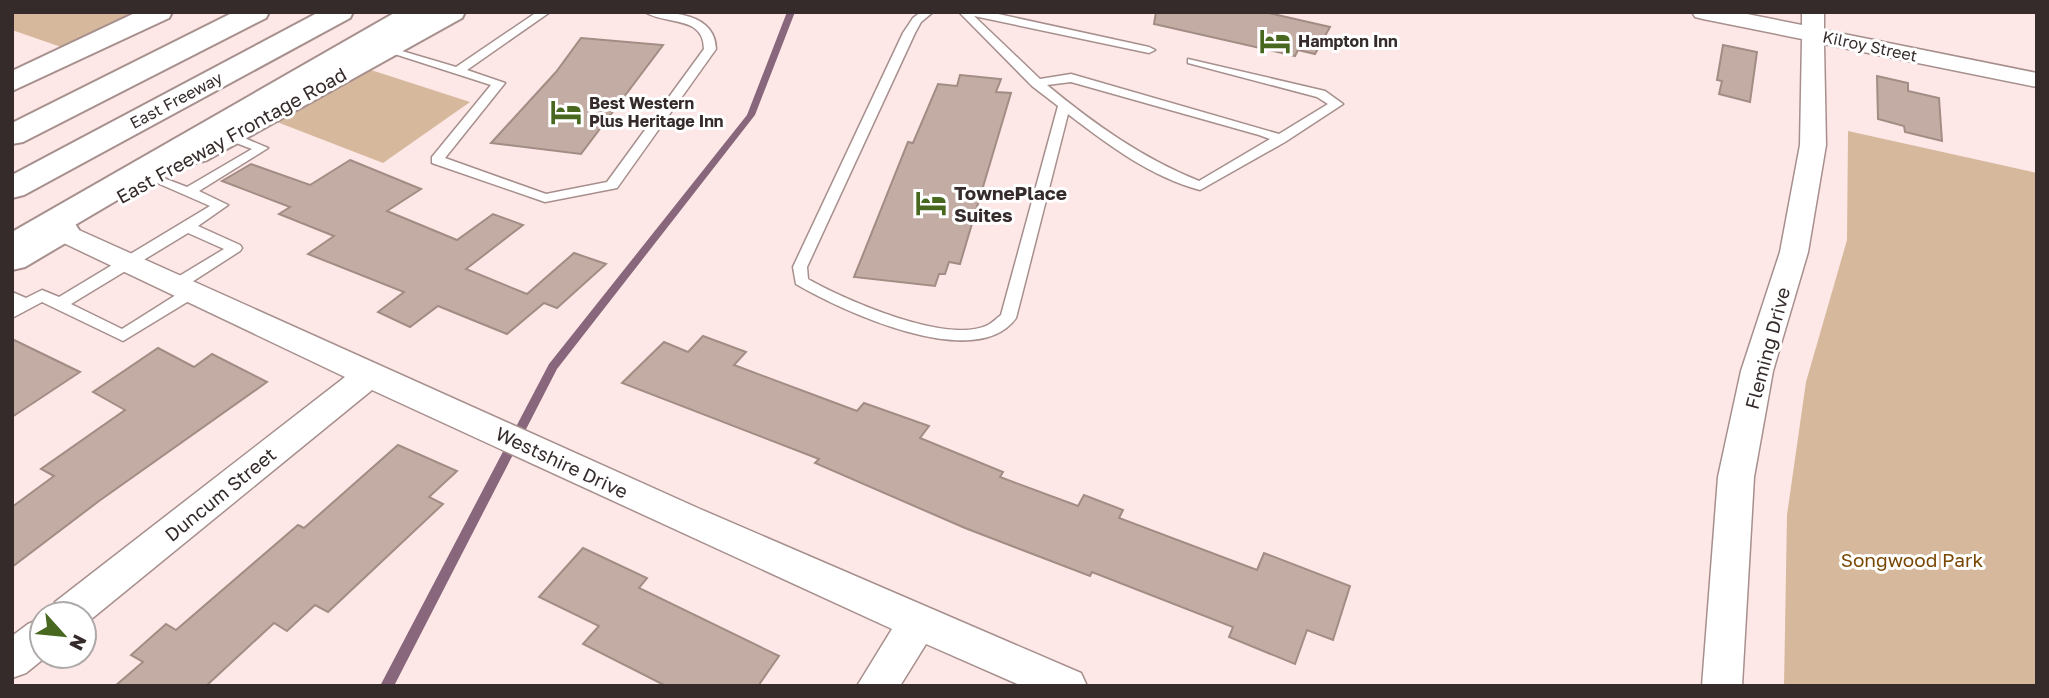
<svg xmlns="http://www.w3.org/2000/svg" width="2049" height="698" font-family="'Golos Text',sans-serif">
<style>
.green{fill:#d6b89c}
.lines{fill:none;stroke-linecap:round;stroke-linejoin:round}
.stream{fill:#88667b;fill-rule:evenodd}
.building{fill:#c2aca3;stroke:#a28c84;stroke-width:2}
.lane-casing{stroke:#a68f8d;stroke-width:3}
.street-casing{stroke:#a68f8d;stroke-width:3}
.secondary-casing{stroke:#a68f8d;stroke-width:4}
.highway-casing{stroke:#a68f8d;stroke-width:4}
.lane{fill:#fff;fill-rule:evenodd}
.street{fill:#fff;fill-rule:evenodd}
.secondary{fill:#fff;fill-rule:evenodd}
.highway{fill:#fff;fill-rule:evenodd}
.labels{text-anchor:middle;dominant-baseline:central;stroke-width:6;stroke-linejoin:round;paint-order:stroke}
.far-poi-label{font-size:16px;font-weight:bold;fill:#352b2b;stroke:#fff;text-anchor:start}
.far-street-label{font-size:16px;fill:#352b2b;stroke:#fff}
.street-label{font-size:19px;fill:#352b2b;stroke:#fff}
.poi-label{font-size:19px;font-weight:bold;fill:#352b2b;stroke:#fff;text-anchor:start}
.park-label{font-size:19px;fill:#794703;stroke:#fff}
</style>
<rect width="100%" height="100%" fill="#fde8e7"/>
<!-- green -->
<g class="green">
<polygon points="12,12 139,12 64,48 12,30"/>
<polygon points="368,69 470,102 383,163 277,122"/>
<polygon points="1848,131 2037,173 2037,686 1784,686 1787,515 1806,382 1847,240"/>
</g>
<g class="lines">
<!-- stream -->
<polygon class="stream" points="787,12 795,12 755,115 557,369 394,686 380,686 549,364 747,115"/>
</g>
<!-- building -->
<g class="building">
<polygon points="1156,12 1265,12 1330,27 1315,54 1298,50 1295,56 1154,24"/>
<polygon points="581,38 663,45 581,154 491,143 556,72"/>
<polygon points="1723,45 1757,52 1750,102 1719,94 1722,81 1717,80"/>
<polygon points="960,75 1001,79 996,92 1011,93 960,264 949,262 945,274 939,274 935,286 854,277 908,142 913,143 938,84 957,86"/>
<polygon points="1877,76 1908,83 1908,91 1939,98 1942,141 1905,132 1904,126 1878,119"/>
<polygon points="350,160 421,189 387,211 457,240 493,214 523,225 466,269 527,294 574,253 606,264 557,308 544,303 507,334 438,306 410,327 378,312 404,292 308,254 334,236 279,214 290,207 222,181 251,164 310,185"/>
<polygon points="703,336 746,352 734,365 857,411 864,403 929,426 920,438 1003,472 1000,477 1078,506 1084,495 1123,510 1119,518 1257,570 1264,553 1350,586 1333,640 1307,630 1295,664 1229,637 1233,627 1092,572 1090,576 965,528 815,463 819,459 622,383 664,342 688,352"/>
<polygon points="12,339 80,372 12,417"/>
<polygon points="158,348 194,367 212,354 267,382 99,501 12,567 12,507 54,476 41,469 125,410 93,392"/>
<polygon points="398,445 457,471 429,497 443,504 328,612 315,605 287,631 274,623 206,686 115,686 143,662 131,655 166,624 176,630 298,525 304,528"/>
<polygon points="583,548 647,578 639,588 779,656 758,686 666,686 583,644 599,626 539,597"/>
</g>
<g class="lines">
<defs>
<g id="lane">
<path d="M537 12H550L467 70 505 83 445 158 546 194 607 182 704 49C704 15 665 25 645 12 672 12 715 13 716 49L617 188 545 202 432 163V157L491 85 379 49 385 46 456 67Z"/>
<path d="M921 12H933L921 22 915 33 807 267 808 279C845 300 947 345 988 325 992 323 997 318 1001 315L1058 106 1032 86 959 12H989L1149 47 1155 50 1149 53 974 16 1040 79 1071 74 1279 134 1328 104 1317 97 1188 63V59L1325 91 1343 104 1285 142 1200 190C1151 177 1107 144 1068 114L1016 318C976 374 840 310 796 284L793 267 903 33 913 18ZM1071 82 1259 135 1270 139 1199 181C1142 158 1094 124 1047 85Z"/>
<polygon points="228,131 268,148 199,191 228,205 198,226 240,245 242,248 240,251 181,289 171,289 169,285 171,281 224,249 188,233 71,304 122,329 187,288 197,288 199,292 197,296 123,341 42,302 12,318 14,305 12,292 26,298 42,290 59,297 210,206 146,178 153,174 187,187 252,149 223,138 223,132"/>
</g>
<g id="street">
<polygon points="1692,12 1737,12 1802,25 1802,12 1824,12 1824,30 2037,73 2037,87 1824,44 1826,145 1808,252 1773,371 1754,477 1742,686 1702,686 1718,477 1741,371 1780,252 1800,145 1802,39 1703,19 1695,17"/>
<polygon points="61,222 700,509 1081,673 1087,686 1022,686 926,644 900,686 857,686 892,629 372,390 84,625 84,614 50,614 55,602 345,377 51,237 47,231 51,225"/>
<polygon points="42,618 42,656 47,656 26,673 12,678 12,636 28,624"/>
</g>
<g id="secondary">
<polygon points="137,12 172,12 169,18 12,91 12,71"/>
<polygon points="431,12 465,12 462,18 207,160 196,163 185,160 180,153 185,146"/>
<polygon points="62,219 74,222 79,230 74,238 25,267 12,270 12,244 50,222"/>
</g>
<g id="highway">
<polygon points="234,12 269,12 266,18 23,142 12,144 12,123"/>
<polygon points="319,12 353,12 350,18 24,195 12,198 12,175"/>
<polygon points="396,12 429,12 426,18 24,255 12,258 12,232"/>
</g>
</defs>
<!-- lane casing -->
<use href="#lane" class="lane-casing"/>
<!-- street casing -->
<use href="#street" class="street-casing"/>
<!-- secondary casing -->
<use href="#secondary" class="secondary-casing"/>
<!-- highway casing -->
<use href="#highway" class="highway-casing"/>
<!-- lane -->
<use href="#lane" class="lane"/>
<!-- street -->
<use href="#street" class="street"/>
<!-- secondary -->
<use href="#secondary" class="secondary"/>
<!-- highway -->
<use href="#highway" class="highway"/>
</g>
<!-- icons -->
<defs>
<symbol id="hotel-bare" viewBox="-9 -9 18 18"><path d="M-6-4.5h1.5V1H6V5H4.5V3h-9V5H-6ZM-4 0a1.8 1.8 0 1 1 3.6 0ZM.5 0V-2.5h3Q6-2.5 6 0Z" fill="#48681f" stroke="#fff" stroke-width="2.5" paint-order="stroke"/></symbol>
</defs>
<g fill-rule="evenodd">
<use href="#hotel-bare" x="1253" y="19" width="44" height="44"/>
<use href="#hotel-bare" x="544" y="90" width="44" height="44"/>
<use href="#hotel-bare" x="909" y="181" width="44" height="44"/>
</g>
<g class="labels">
<!-- far-poi labels -->
<g class="far-poi-label">
<text x="1298" y="41">Hampton Inn</text>
<text x="589" y="103">Best Western<tspan x="589" dy="18">Plus Heritage Inn</tspan></text>
</g>
<!-- far-street labels -->
<g class="far-street-label">
<text transform="translate(1870 46) rotate(12)">Kilroy Street</text>
<text transform="translate(176 100) rotate(-28)">East Freeway</text>
</g>
<!-- street labels -->
<g class="street-label">
<text transform="translate(231 135) rotate(-29)">East Freeway Frontage Road</text>
<text transform="translate(1767 348) rotate(-75)">Fleming Drive</text>
<text transform="translate(562 462) rotate(25)">Westshire Drive</text>
<text transform="translate(220 494) rotate(-39)">Duncum Street</text>
</g>
<!-- poi labels -->
<g class="poi-label">
<text x="954" y="192">TownePlace<tspan x="954" dy="22">Suites</tspan></text>
</g>
<!-- park labels -->
<g class="park-label">
<text x="1912" y="559">Songwood Park</text>
</g>
</g>
<!-- border -->
<rect width="2049" height="698" fill="none" stroke="#352b2b" stroke-width="28"/>
<!-- north arrow -->
<g transform="translate(63 635) rotate(117)"><circle r="33" fill="#ffffff" stroke="#aeaaaa" stroke-width="2"/>
<path d="M0-5L12 26L0 18L-12 26Z" fill="#48681f"/>
<text y="-10" font-size="19" font-weight="bold" text-anchor="middle" fill="#352b2b">N</text>
</g>
</svg>
